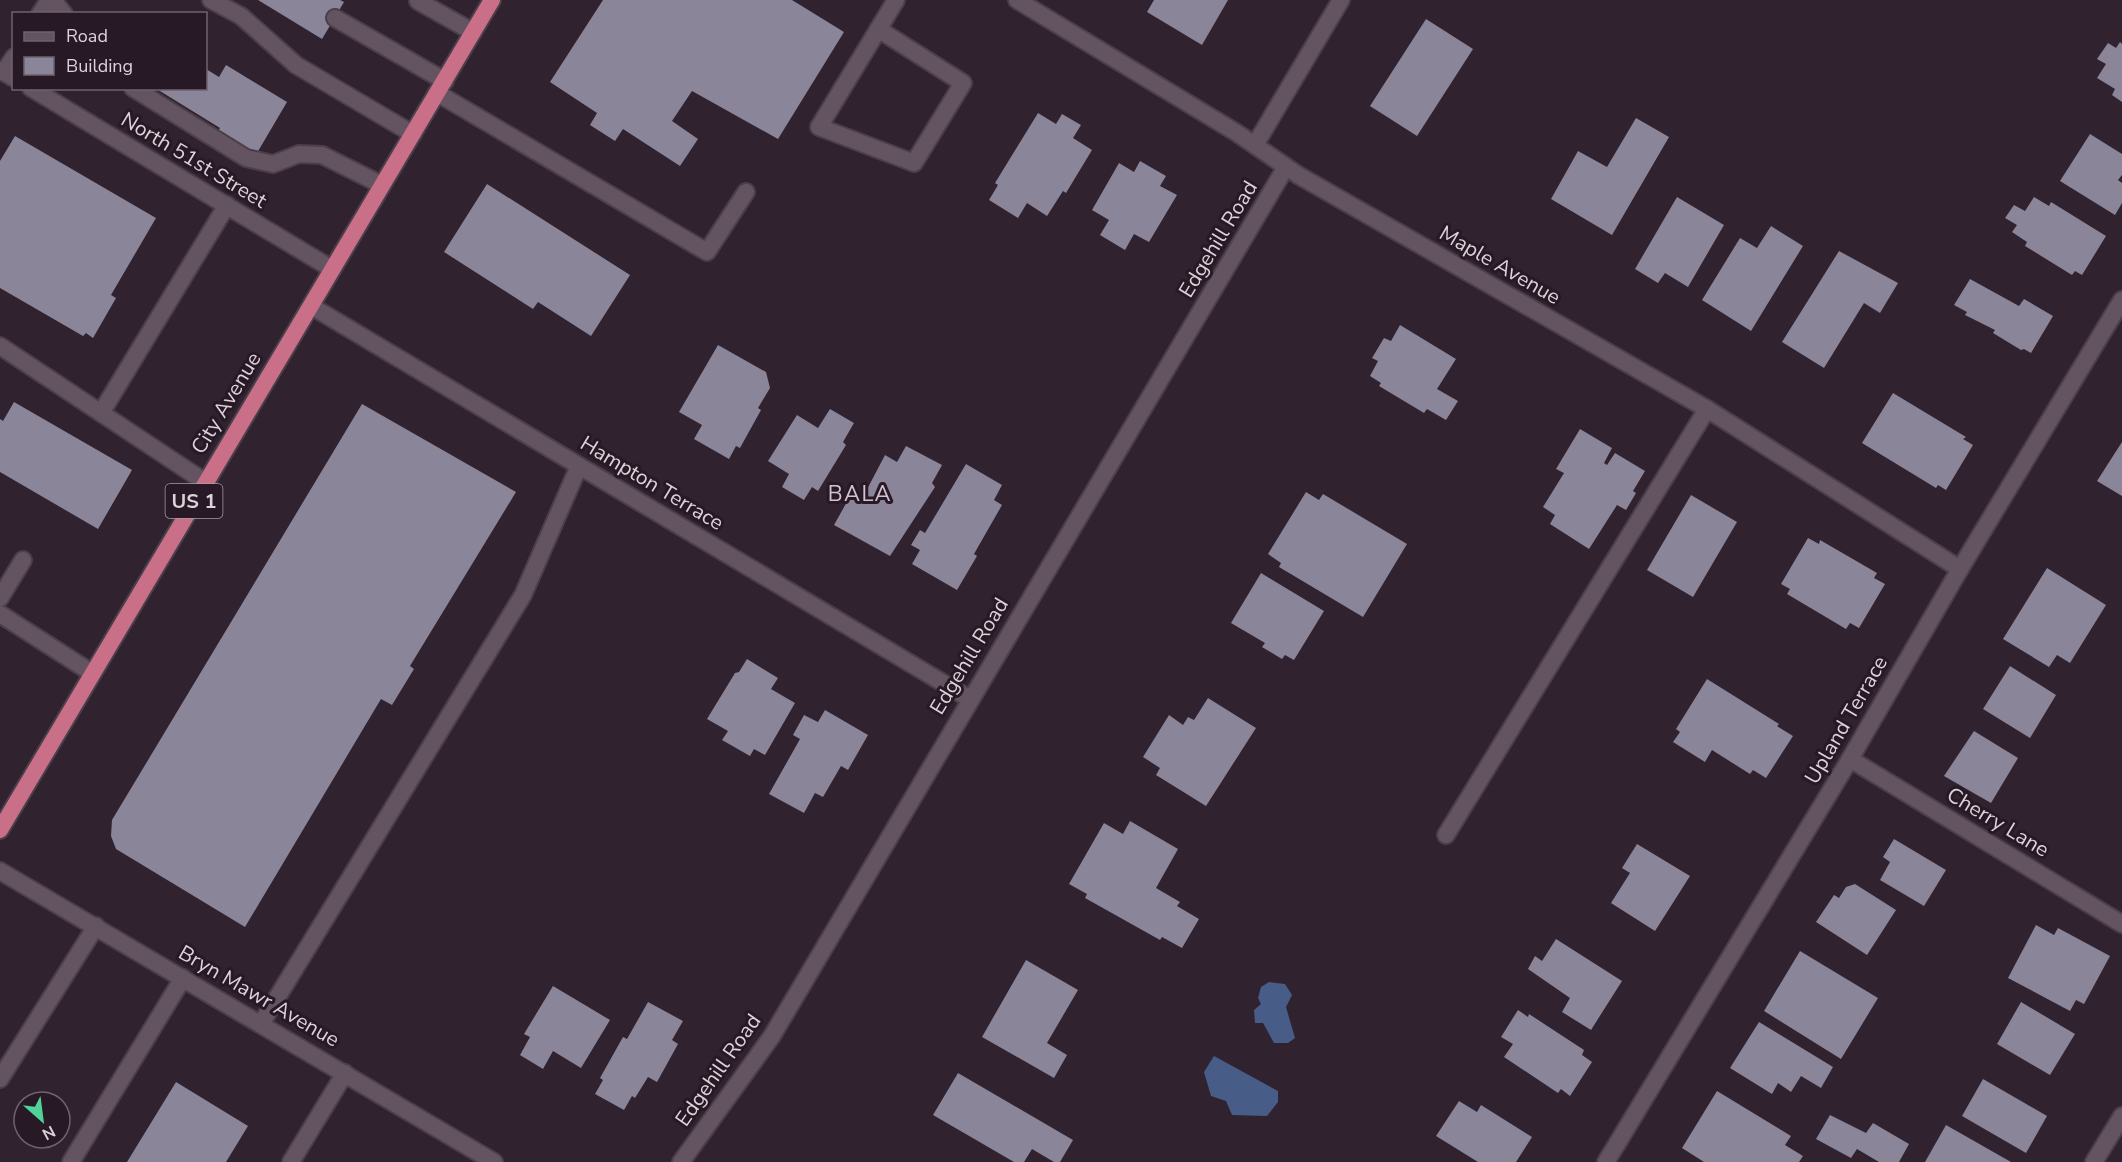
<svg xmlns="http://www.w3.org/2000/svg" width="2122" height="1162" font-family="'Nunito Sans',sans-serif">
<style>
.water{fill:#475d87}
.building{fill:#8a8599}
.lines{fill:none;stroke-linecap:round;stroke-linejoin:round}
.service-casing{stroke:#4b3f4a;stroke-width:20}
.minor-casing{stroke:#4b3f4a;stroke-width:20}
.tertiary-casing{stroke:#4b3f4a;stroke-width:20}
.trunk-casing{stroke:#4b3f4a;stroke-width:20}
.service{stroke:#645462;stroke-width:16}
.minor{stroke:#645462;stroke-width:16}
.tertiary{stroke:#645462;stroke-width:16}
.trunk{stroke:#c97088;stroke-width:16}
.labels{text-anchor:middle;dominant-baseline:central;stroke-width:6;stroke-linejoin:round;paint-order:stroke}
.shield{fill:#271925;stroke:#a69aa4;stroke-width:1.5}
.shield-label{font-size:20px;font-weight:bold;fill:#dcd2da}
.street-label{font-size:21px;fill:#dcd2da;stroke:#271925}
.neighbourhood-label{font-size:22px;letter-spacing:1.5px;fill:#d4c1d1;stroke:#271925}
</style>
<rect width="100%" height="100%" fill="#31222f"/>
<!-- water -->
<g class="water">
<polygon points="1269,982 1285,984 1292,995 1286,1007 1295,1038 1288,1043 1274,1043 1263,1023 1255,1023 1254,1010 1261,1004 1258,998 1261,987"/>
<polygon points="1214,1056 1278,1091 1278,1102 1267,1116 1232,1115 1226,1101 1211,1096 1204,1072"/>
</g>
<!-- building -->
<g class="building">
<polygon points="258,0 340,0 344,2 322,39"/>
<polygon points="603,0 792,0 844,32 778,139 692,91 672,121 698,139 680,166 623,129 615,141 590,125 597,113 550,82"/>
<polygon points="1154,0 1228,0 1202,45 1147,12"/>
<polygon points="1426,19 1473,49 1417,136 1370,106"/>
<polygon points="2120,42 2122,44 2122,102 2112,95 2115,89 2097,78 2106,64 2097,59 2108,43 2116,48"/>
<polygon points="226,65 287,102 257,153 217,133 220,128 155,88 206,88 206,69 219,77"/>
<polygon points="1038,113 1056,124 1062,114 1081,125 1073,138 1092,150 1066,193 1063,191 1047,216 1027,203 1018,218 989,200 998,185 995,183"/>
<polygon points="1636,118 1669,137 1612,235 1551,199 1578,151 1607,167"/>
<polygon points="2090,134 2122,154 2122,175 2118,180 2122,183 2122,203 2115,215 2060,181"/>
<polygon points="15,136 156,218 111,295 116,298 93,338 86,333 83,336 0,288 0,161"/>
<polygon points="1140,161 1166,176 1160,186 1177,195 1149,242 1134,234 1125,250 1100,235 1109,220 1092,210 1119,163 1134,172"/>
<polygon points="487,184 630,275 591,336 538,302 533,309 444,252"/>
<polygon points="1677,197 1724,225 1688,287 1665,273 1658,283 1635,269"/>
<polygon points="2034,197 2049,206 2051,202 2106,236 2082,275 2075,271 2072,275 2025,246 2027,242 2012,232 2017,225 2005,218 2014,205 2025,211"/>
<polygon points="1771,226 1803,246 1751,331 1702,300 1740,238 1757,248"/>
<polygon points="1839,251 1898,283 1880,313 1864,303 1824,368 1782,342"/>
<polygon points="1970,279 2019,306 2024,299 2053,316 2031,353 2024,349 2021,350 1993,333 1995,330 1965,315 1967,312 1954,305"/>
<polygon points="1400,325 1456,359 1437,389 1458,401 1446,420 1427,409 1424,413 1379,386 1381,383 1370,376 1378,361 1372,358 1384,338 1391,341"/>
<polygon points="718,345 766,372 770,388 758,408 761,410 740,448 736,446 729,459 694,439 702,425 679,412"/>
<polygon points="1893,393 1966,437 1963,439 1973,445 1946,490 1938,485 1936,488 1862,443"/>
<polygon points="14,402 132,470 98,529 0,472 0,419 3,421"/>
<polygon points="362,404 516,492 410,666 414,669 392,705 381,699 245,927 116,849 111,836 112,820"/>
<polygon points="830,409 854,423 843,442 846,445 818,491 812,487 804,500 782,487 789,474 768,461 797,415 818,428"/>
<polygon points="1580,429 1612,448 1604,463 1607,465 1615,453 1645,471 1633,491 1636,493 1626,510 1617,505 1589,549 1550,524 1555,515 1543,507 1564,473 1556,469"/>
<polygon points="2122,442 2122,496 2097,481"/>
<polygon points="906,446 942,465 932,483 935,487 890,556 834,525 853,491 863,497 885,455 897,462"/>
<polygon points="966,464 1002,485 994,500 1002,505 974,554 977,556 957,590 912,564 920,550 911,545 920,530 925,533"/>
<polygon points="1306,492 1319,500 1323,494 1407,544 1363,617 1279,567 1281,563 1268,554"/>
<polygon points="1691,495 1737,522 1693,597 1647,570"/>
<polygon points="1808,538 1819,544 1820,540 1877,573 1874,578 1885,584 1859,628 1850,623 1846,629 1787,594 1790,589 1781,584"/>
<polygon points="2047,568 2106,605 2070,663 2057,655 2049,667 2003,639"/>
<polygon points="1261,573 1324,611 1294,660 1285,655 1282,659 1262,647 1265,643 1231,623"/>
<polygon points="747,659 778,678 771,689 795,703 765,755 754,749 750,756 722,740 728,731 707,719 735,673 739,672"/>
<polygon points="2010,666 2056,695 2030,738 1983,709"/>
<polygon points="1707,679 1779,724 1777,726 1793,736 1766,778 1753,770 1750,774 1712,750 1705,762 1673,742 1680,732 1676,729"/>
<polygon points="1208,698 1256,728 1206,806 1156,775 1160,768 1143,757 1169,715 1183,725 1188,717 1194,720"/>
<polygon points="825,710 868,735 848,770 841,766 823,797 815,793 804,813 769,794 800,739 793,735 804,715 818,722"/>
<polygon points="1974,731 2018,758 1991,803 1944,776"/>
<polygon points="1130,821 1178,849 1156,888 1180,902 1177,906 1199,919 1182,948 1162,937 1160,940 1085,898 1087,894 1069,884 1104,823 1123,834"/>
<polygon points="1894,839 1946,870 1924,906 1880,880 1890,862 1883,857"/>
<polygon points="1637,844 1690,876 1655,931 1611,903 1630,873 1622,868"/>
<polygon points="1855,884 1896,910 1867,955 1816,922 1834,895 1839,898 1846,887"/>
<polygon points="2036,925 2054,935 2058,928 2110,956 2084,1004 2076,1000 2070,1011 2008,978"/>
<polygon points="1556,939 1622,981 1591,1030 1562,1012 1570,998 1528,969 1535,956 1542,961"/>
<polygon points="1800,951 1878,998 1841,1059 1764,1011"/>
<polygon points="1026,960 1078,990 1047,1043 1067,1055 1054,1078 982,1037"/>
<polygon points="553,986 610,1020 581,1068 553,1051 543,1069 520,1055 530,1037 524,1034"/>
<polygon points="648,1002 683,1021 672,1040 678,1044 657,1082 648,1077 635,1098 632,1096 624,1110 595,1094 603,1080 600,1078 623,1037 627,1039"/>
<polygon points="2021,1002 2075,1034 2050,1075 1997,1044"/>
<polygon points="1518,1010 1528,1017 1529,1014 1584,1050 1582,1055 1592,1062 1570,1096 1561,1089 1558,1093 1504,1057 1513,1044 1501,1037"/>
<polygon points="1759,1022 1833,1067 1821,1088 1801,1076 1791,1092 1778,1083 1772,1094 1730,1068"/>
<polygon points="958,1073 1073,1140 1060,1162 1054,1162 1032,1149 1024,1162 1014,1162 933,1115"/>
<polygon points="1983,1079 2047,1116 2026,1153 1962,1116"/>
<polygon points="176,1082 248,1126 226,1162 127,1162"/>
<polygon points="1717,1091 1791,1136 1785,1145 1803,1156 1799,1162 1704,1162 1682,1148"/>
<polygon points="1459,1101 1477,1112 1481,1105 1532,1137 1516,1162 1478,1162 1436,1136"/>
<polygon points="1830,1115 1866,1133 1873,1123 1909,1144 1899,1162 1879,1162 1857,1149 1851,1158 1816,1139"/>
<polygon points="1946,1125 2011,1162 1925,1162"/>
</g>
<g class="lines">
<defs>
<g id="service">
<polyline points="53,0 64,14"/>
<polyline points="211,0 241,16 296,65 413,134"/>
<polyline points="418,1 473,32"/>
<polyline points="40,14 49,0"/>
<polyline points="335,18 445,81"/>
<polyline points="878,29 963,83 914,163 819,127 896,0"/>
<polyline points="4,72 14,57"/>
<polyline points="133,88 246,158 273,164 299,154 322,155 382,185"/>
<polyline points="437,93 707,252 746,192"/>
<polyline points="0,346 205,482"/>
<polyline points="101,413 227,205"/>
<polyline points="0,598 23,560"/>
<polyline points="0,614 92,673"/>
<polyline points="1850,759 2122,924"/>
<polyline points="1446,835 1707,409"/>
<polyline points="261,1024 523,595 579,466"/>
<polyline points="0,1079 96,926"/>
<polyline points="71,1162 183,978"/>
</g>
<g id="minor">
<polyline points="1017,0 1237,133 1298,175 1707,409 1960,569"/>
<polyline points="0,70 14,78"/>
<polyline points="31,88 332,269"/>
<polyline points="1255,145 1341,0"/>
<polyline points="311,306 970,699"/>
<polyline points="291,1162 345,1073"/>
<polyline points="681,1162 772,1036 1286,167"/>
<polyline points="1606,1162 1850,759 1960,569 2122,300"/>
<polyline points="2094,1162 2122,1116"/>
</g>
<polyline id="tertiary" points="0,871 494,1162"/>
<polyline id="trunk" points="0,830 492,0"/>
</defs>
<!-- service casing -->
<use href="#service" class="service-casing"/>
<!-- minor casing -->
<use href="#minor" class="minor-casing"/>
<!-- tertiary casing -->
<use href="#tertiary" class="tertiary-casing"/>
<!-- trunk casing -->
<use href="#trunk" class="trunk-casing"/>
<!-- service -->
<use href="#service" class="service"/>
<!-- minor -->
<use href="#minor" class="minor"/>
<!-- tertiary -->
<use href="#tertiary" class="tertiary"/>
<!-- trunk -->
<use href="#trunk" class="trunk"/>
</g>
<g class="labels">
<!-- shield labels -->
<rect class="shield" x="165.5" y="484" width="57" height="34" rx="4.5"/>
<g class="shield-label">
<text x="194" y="501">US 1</text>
</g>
<!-- street labels -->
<g class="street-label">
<text transform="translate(194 160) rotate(31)">North 51st Street</text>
<text transform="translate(1218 239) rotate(-59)">Edgehill Road</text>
<text transform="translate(1500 265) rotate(30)">Maple Avenue</text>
<text transform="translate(226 403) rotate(-59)">City Avenue</text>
<text transform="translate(652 483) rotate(31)">Hampton Terrace</text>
<text transform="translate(969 656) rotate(-59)">Edgehill Road</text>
<text transform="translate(1846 720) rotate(-60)">Upland Terrace</text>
<text transform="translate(1998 822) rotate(31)">Cherry Lane</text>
<text transform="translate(259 996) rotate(30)">Bryn Mawr Avenue</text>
<text transform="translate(718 1070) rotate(-55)">Edgehill Road</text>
</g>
<!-- neighbourhood labels -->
<g class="neighbourhood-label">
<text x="860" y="494">BALA</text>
</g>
</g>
<!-- legend -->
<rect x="12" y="12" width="195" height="78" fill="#271925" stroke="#6f636d" stroke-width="1.5"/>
<rect x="24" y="32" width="30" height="9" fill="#645462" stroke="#6f636d" stroke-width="1.5"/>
<text x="66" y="42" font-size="18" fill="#dcd2da">Road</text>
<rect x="24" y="57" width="30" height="18" fill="#8a8599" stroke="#6f636d" stroke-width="1.5"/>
<text x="66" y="72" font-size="18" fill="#dcd2da">Building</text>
<!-- north arrow -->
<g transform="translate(42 1120) rotate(152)"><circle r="28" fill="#271925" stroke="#6f636d" stroke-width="1.5"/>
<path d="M0-4.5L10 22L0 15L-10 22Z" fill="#50d398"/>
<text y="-9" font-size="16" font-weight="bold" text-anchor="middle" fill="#dcd2da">N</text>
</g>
</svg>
